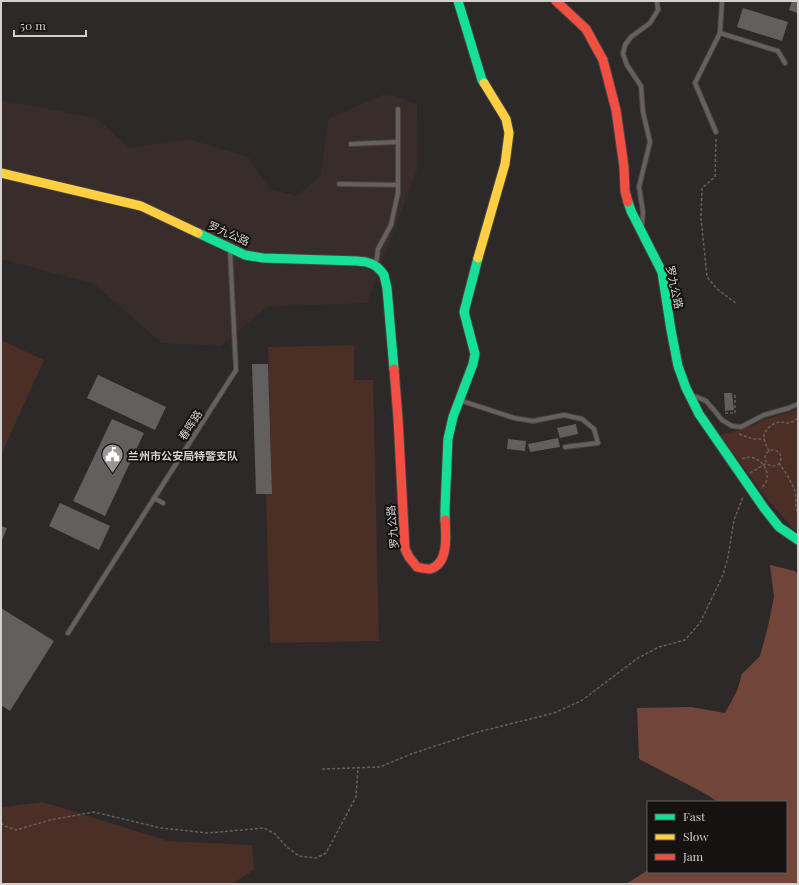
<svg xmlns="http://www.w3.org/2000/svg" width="799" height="885" font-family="'Playfair Display','Noto Sans SC',serif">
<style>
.built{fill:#382d2a}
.green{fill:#4b2e25}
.forest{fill:#714638}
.building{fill:#625f5e}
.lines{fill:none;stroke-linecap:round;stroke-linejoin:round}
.lane-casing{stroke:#464444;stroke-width:6}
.fast-casing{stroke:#464444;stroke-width:11}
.slow-casing{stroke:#464444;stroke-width:11}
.jam-casing{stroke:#464444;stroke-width:11}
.path{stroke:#64605e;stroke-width:1.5;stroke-dasharray:3 2;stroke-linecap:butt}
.lane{stroke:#68605e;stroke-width:4}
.fast{stroke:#16e098;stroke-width:9}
.slow{stroke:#ffcf43;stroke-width:9}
.jam{stroke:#f24e42;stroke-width:9}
.labels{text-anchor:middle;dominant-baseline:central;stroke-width:4;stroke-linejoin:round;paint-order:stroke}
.street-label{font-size:11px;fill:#d4d0cf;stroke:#151211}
.poi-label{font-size:11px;font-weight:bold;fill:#d4d0cf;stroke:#151211;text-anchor:start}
</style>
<rect width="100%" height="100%" fill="#2c2928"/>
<!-- built -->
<polygon class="built" points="387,93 417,104 418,167 367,303 267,307 221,346 162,343 94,284 1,259 1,100 96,118 130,148 189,139 248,157 269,188 296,196 320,177 329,118"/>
<!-- green -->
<g class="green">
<polygon points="1,340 44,360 1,455"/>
<polygon points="354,345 354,380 373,380 379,641 270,643 266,494 272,493 268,347"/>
<polygon points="798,409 798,532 793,529 763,494 720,435 747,428 766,419 792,412"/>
<polygon points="43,802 168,841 252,845 254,870 232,884 1,884 1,807"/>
</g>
<!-- forest -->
<polygon class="forest" points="770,565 795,571 798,575 798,884 626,884 648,870 648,872 786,872 786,802 718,802 704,793 639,759 637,708 691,707 725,713 737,691 742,674 760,656 768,626 774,597"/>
<!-- building -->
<g class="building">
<polygon points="792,1 798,1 797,13 789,10"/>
<polygon points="743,8 788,22 782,41 737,27"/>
<polygon points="252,364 268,364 272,494 256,494"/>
<polygon points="98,375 166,407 155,430 87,398"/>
<polygon points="724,393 732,393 734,410 725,411"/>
<polygon points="112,419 144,433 105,516 73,501"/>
<polygon points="576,424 578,434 560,438 557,428"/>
<polygon points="558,438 560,447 530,452 528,444"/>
<polygon points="508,439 526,441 525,451 507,449"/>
<polygon points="60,503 110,526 99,550 49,526"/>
<polygon points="1,526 7,528 1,543"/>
<polygon points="1,608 54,641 10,711 1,705"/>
</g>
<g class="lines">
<defs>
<g id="lane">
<polyline points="720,33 778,51 785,63"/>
<polyline points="716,132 695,83 720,33 722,1"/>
<polyline points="351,144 398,142"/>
<polyline points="339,184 398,185"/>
<polyline points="642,225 643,212 639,187 650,142 643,112 641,86 627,65 623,54 625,45 631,37 650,23 658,10 657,1"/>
<polyline points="376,265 378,249 391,225 398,193 398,109"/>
<polyline points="692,396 697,397 706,401 714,410 722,420 732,426 741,427 764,415 789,408 798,404"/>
<polyline points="459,400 514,418 533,421 564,415 582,419 594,429 598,443 565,447"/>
<polyline points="154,498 163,503"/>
<polyline points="68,633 236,370 230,250"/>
</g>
<g id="fast">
<polyline points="458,1 482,80 484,83"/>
<polyline points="628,202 631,211 662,272 671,330 678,366 686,388 699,414 764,508 779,527 798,540"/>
<polyline points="198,233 245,255 263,258 357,261 366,262 372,264 377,267 381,271 384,275 387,288 394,369"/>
<polyline points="445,520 445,508 448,439 453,417 473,364 475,354 464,312 478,258"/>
</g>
<g id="slow">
<polyline points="1,173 141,206 198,233"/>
<polyline points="478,258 505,164 509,133 506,119 484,83"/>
</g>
<g id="jam">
<polyline points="556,1 586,29 603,60 616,110 624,167 625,191 628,202"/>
<path d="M394 369 398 418 405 549 409 557 417 567C421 568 426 569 430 569 449 564 446 535 445 520"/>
</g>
</defs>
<!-- lane casing -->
<use href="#lane" class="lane-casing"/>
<!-- fast casing -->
<use href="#fast" class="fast-casing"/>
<!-- slow casing -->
<use href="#slow" class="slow-casing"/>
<!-- jam casing -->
<use href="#jam" class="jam-casing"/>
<!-- path -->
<g class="path">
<polyline points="716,139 715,177 702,188 701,218 707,277 717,289 737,304"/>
<polyline points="725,413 735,413 735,395"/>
<polyline points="739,434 753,439 764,439"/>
<circle cx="773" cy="458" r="8"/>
<path d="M769 451C767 447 765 443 764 439 763 430 772 423 780 422 783 422 785 423 787 423 791 423 794 421 798 418"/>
<path d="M742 459C755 452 772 468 766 482 765 484 763 486 762 488"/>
<path d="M779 463C785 471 791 481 795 491 797 498 794 507 798 513"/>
<polyline points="750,473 767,463"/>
<polyline points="322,769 380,767 411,754 478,732 554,713 581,701 638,658 659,647 685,640 700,623 723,575 728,557 734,520 743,497"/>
<polyline points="1,823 5,826 16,830 50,820 94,812 161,828 208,833 264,828 275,834 288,848 299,856 316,858 326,853 356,797 358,768"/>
</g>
<!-- lane -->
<use href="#lane" class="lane"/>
<!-- fast -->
<use href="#fast" class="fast"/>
<!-- slow -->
<use href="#slow" class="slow"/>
<!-- jam -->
<use href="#jam" class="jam"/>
</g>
<!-- icons -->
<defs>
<symbol id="civic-pin" viewBox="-11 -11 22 30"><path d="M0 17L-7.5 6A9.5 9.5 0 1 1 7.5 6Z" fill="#999695" stroke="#151211"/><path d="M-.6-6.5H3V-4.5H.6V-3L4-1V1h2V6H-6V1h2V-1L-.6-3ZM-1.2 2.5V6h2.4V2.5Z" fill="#fff"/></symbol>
</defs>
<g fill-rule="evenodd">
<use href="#civic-pin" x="100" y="442" width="25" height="34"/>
</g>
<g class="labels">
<!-- street labels -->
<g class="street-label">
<text transform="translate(229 233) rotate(24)">罗九公路</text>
<text transform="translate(675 287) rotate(78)">罗九公路</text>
<text transform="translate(190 425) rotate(-57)">春晖路</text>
<text transform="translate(392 527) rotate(-95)">罗九公路</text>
</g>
<!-- poi labels -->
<g class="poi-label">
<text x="128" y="455">兰州市公安局特警支队</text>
</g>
</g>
<!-- border -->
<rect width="799" height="885" fill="none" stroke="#d4d0cf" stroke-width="4"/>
<!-- legend -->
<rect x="647" y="801" width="140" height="72" fill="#151211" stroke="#615e5d"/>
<rect x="655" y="814" width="20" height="6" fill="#16e098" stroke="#615e5d"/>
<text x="683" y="821" font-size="12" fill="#d4d0cf">Fast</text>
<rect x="655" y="834" width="20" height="6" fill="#ffcf43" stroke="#615e5d"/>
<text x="683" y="841" font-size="12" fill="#d4d0cf">Slow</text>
<rect x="655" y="854" width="20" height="6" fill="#f24e42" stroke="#615e5d"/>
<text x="683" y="861" font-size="12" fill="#d4d0cf">Jam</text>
<!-- scale -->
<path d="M14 30v6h72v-6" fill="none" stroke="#d4d0cf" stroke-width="2"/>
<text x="20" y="30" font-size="12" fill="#d4d0cf" stroke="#151211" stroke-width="3" paint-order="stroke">50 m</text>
</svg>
